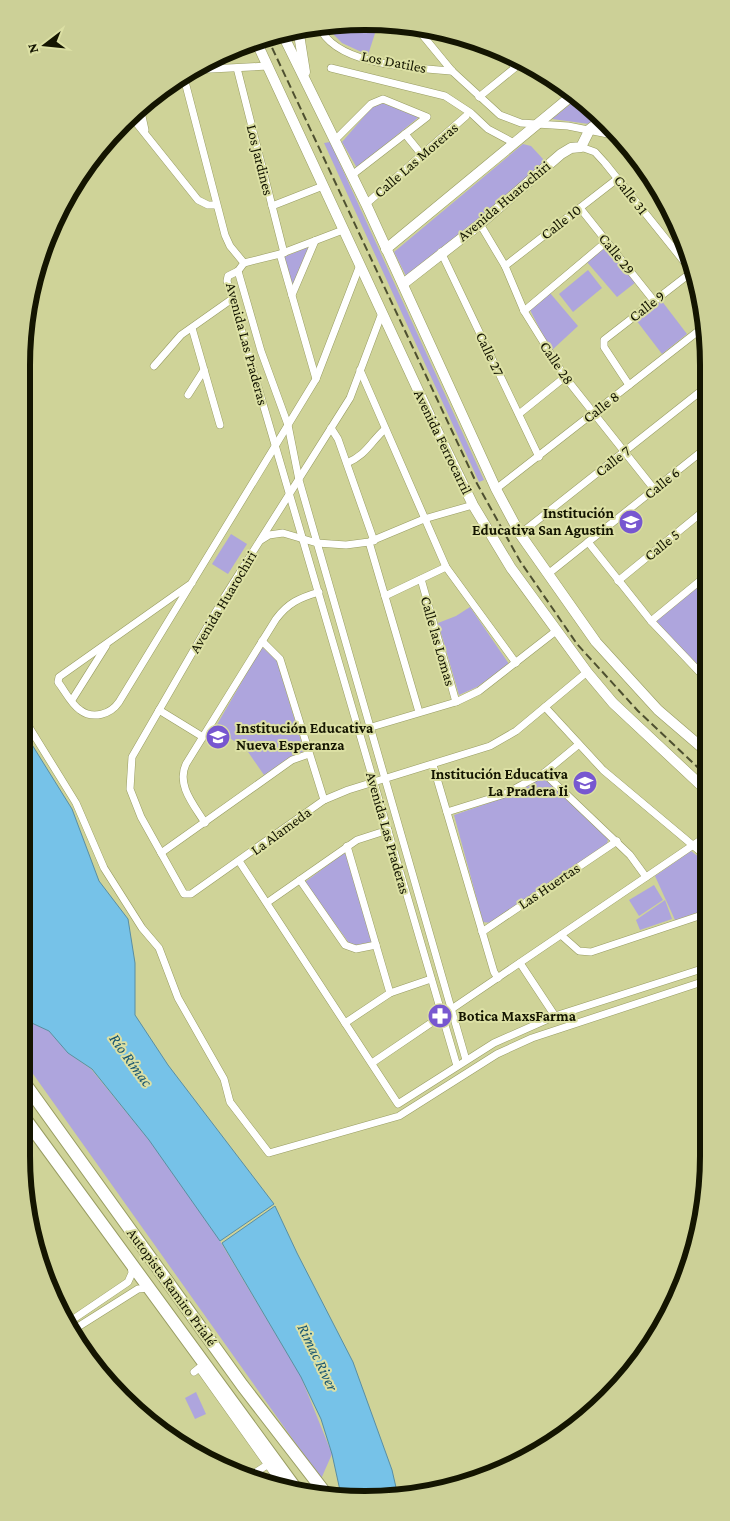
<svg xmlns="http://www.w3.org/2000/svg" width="730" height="1521" font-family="'Crimson Pro',serif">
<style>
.green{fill:#aea5dd}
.water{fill:#76c2e8;stroke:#598ea3}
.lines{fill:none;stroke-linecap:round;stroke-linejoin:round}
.stream{stroke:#598ea3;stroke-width:2}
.street-casing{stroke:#989c62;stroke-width:8}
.secondary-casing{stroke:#989c62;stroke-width:11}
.highway-casing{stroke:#989c62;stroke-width:14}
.street{stroke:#fff;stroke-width:7}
.secondary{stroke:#fff;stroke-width:10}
.highway{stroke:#fff;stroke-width:12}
.rail{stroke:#4e5030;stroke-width:2;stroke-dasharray:8 4;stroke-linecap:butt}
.labels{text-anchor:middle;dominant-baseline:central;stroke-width:4;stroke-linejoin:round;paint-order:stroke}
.street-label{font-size:15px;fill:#141501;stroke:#dce0a4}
.poi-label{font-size:15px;font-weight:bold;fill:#141501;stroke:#dce0a4;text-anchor:end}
.water-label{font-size:16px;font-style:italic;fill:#1a5670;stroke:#dce0a4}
.rim{fill:none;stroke:#141501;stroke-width:6}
</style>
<rect width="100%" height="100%" fill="#cfd398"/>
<!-- green -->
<g class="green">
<polygon points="365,21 378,24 368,55 342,43 324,25"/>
<polygon points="579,97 598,116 589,124 552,119"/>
<polygon points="382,103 419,117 357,168 342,142 374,105"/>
<polygon points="330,142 484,480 479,482 324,143"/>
<polygon points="523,144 531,146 543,159 542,163 484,215 406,276 394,252"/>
<polygon points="311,246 292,286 284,257"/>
<polygon points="605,247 608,247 636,282 617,297 587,262"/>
<polygon points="588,270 602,288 573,312 559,294"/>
<polygon points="550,293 578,326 551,351 530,310"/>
<polygon points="661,300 687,334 662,354 636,320"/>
<polygon points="231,534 247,544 228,574 212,564"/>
<polygon points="707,578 707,676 656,621"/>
<polygon points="470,607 509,664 477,687 459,695 438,623 456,616"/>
<polygon points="262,647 277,661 304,751 288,759 264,775 246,749 215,728"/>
<polygon points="542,778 548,780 608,839 607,844 491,923 483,922 454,815 509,796"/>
<polygon points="691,851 708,864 708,909 675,920 655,876"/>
<polygon points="344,853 346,855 372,942 356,945 349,943 305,882"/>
<polygon points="654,885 663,900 639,916 629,900"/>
<polygon points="665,900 672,919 640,930 636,920"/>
<polygon points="21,1018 49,1031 68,1053 91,1069 149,1140 220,1241 301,1377 332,1454 321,1479 21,1057"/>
<polygon points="196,1392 206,1414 195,1419 185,1398"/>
</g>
<!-- water -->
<g class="water">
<polygon points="21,727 72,809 99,881 128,919 135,963 135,1015 168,1065 274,1204 220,1241 149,1140 92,1069 68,1053 49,1031 21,1018"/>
<polygon points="275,1206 297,1253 353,1362 392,1470 398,1496 341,1495 332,1454 321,1419 301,1377 222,1243"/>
</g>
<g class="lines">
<!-- stream -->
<polyline class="stream" points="234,47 255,51"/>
<defs>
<g id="street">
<path d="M319 26C335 66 415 68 452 71"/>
<polyline points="415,26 452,71 500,115 521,123 568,126 618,136"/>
<polyline points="501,50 515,67"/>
<polyline points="237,68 284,253"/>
<polyline points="331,68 445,96 471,113 488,129 514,143"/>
<polyline points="191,70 268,66"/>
<polyline points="183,74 225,235 230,246 244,263"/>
<polyline points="479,97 522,62"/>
<polyline points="140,107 145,130"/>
<polyline points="130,115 198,200 208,205 216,205"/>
<polyline points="405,134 422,155"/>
<polyline points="335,140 371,104 383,99 427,117 352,175"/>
<polyline points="581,147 595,152 605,163 694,274"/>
<polyline points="366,204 466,116"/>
<polyline points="272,206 323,186"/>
<polyline points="580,208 654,301"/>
<polyline points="480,224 505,266 524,311 565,377 654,489"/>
<polyline points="343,230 280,254 244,263 238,271 228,276 227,281 457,1066"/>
<polyline points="441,252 539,457"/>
<polyline points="280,254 316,379"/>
<polyline points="505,266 617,179"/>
<polyline points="238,271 261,351 288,425 299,480 466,1060"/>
<polyline points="292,295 315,241"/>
<polyline points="524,311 606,242"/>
<polyline points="382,313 350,398 225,596 132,757 130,789 141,817 184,894 191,894 324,800 348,790 490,746 516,731 587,672"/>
<polyline points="192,328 220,425"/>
<polyline points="154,366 181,335 232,299"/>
<polyline points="360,370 446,567 516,663"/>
<polyline points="629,385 604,347 604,340 693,271"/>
<polyline points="188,395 204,370"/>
<polyline points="519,414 565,377"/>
<polyline points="331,428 338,439 374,541"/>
<path d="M347 463C367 454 369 444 385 429"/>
<polyline points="496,489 706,325"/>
<polyline points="520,534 706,387"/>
<polyline points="261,540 269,535 283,533 317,543 346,545 369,542 424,519 473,505"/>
<polyline points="369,542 419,712"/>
<polyline points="588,542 651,621 707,680"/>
<polyline points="548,574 706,448"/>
<polyline points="421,579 456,702"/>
<polyline points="618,581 706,509"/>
<path d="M192 583 59 677 58 682C65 691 71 704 80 710 93 720 111 714 119 702L316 379 360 265"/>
<polyline points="385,596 446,567"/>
<polyline points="651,621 707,575"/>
<polyline points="262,641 280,659 324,800"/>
<polyline points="72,700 106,646"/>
<polyline points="545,707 603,770 708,858"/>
<polyline points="159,710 203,737"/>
<polyline points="21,714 76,803 104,868 142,928 159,948 178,998 224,1079 230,1102 269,1153 399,1116 497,1054 532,1038 708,980"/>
<polyline points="358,731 456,702 479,691 556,631"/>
<polyline points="433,765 494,972 498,978"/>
<polyline points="544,773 630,855 646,877"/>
<polyline points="447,812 505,794 544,773 578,745"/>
<path d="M205 823C194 805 176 785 186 764L276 619C288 603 299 598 319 592"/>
<polyline points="347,846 390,993"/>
<polyline points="161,853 292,760 309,754"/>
<polyline points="239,861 398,1104 494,1043 555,1016 708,967"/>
<polyline points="300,880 345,945 356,949 376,945"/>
<polyline points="268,902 357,840 388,830"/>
<polyline points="482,932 617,841"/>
<polyline points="561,935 579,951 591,952 708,913"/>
<polyline points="520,963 555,1016"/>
<polyline points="345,1023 390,993 431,979"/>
<polyline points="372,1063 708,835"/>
<polyline points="69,1322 128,1282 132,1273 131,1265"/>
<polyline points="73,1330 138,1289 148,1288"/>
<polyline points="194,1372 199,1368 285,1489"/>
<polyline points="247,1478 267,1465"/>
</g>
<g id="secondary">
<polyline points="298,28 305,72"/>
<polyline points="282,33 366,204 496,489 520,534 596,642 658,710 707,752"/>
<polyline points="256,41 430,416 473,505 511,568 587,672 613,703 707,791"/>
<polyline points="386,249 575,93"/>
<polyline points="403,284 480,224 561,154 571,148 581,147 590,129 602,120"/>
</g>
<g id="highway">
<polyline points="21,1078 242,1385 326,1494"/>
<polyline points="21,1113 299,1493"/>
</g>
</defs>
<!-- street casing -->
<use href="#street" class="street-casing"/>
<!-- secondary casing -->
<use href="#secondary" class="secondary-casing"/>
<!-- highway casing -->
<use href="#highway" class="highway-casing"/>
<!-- street -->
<use href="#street" class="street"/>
<!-- secondary -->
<use href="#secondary" class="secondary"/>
<!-- highway -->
<use href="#highway" class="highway"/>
<!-- rail -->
<polyline class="rail" points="267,37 475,480 520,561 577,644 638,711 707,776"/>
</g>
<!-- icons -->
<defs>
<symbol id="school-disc" viewBox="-11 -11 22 22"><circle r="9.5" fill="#7757d0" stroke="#dce0a4"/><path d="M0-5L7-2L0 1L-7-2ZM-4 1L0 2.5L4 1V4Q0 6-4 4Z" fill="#fff"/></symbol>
<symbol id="pharmacy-disc" viewBox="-11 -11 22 22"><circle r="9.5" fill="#7757d0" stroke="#dce0a4"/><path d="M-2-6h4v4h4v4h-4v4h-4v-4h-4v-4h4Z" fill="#fff"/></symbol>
</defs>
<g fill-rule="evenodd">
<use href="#school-disc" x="617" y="508" width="28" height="28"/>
<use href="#school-disc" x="204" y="723" width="28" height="28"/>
<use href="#school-disc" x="571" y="769" width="28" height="28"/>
<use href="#pharmacy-disc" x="426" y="1002" width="28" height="28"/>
</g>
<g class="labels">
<!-- street labels -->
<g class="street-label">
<text transform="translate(394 62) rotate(11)">Los Datiles</text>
<text transform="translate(260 160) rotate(76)">Los Jardines</text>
<text transform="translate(416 160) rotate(-41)">Calle Las Moreras</text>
<text transform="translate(631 195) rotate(52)">Calle 31</text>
<text transform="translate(504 201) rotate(-40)">Avenida Huarochiri</text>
<text transform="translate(561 222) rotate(-38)">Calle 10</text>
<text transform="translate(617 254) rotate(51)">Calle 29</text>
<text transform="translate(647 306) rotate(-38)">Calle 9</text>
<text transform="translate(247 344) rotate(75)">Avenida Las Praderas</text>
<text transform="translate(490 354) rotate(65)">Calle 27</text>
<text transform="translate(557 363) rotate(56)">Calle 28</text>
<text transform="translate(601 407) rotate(-38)">Calle 8</text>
<text transform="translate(443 442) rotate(64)">Avenida Ferrocarril</text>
<text transform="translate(613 461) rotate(-38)">Calle 7</text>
<text transform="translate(662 483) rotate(-39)">Calle 6</text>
<text transform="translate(662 545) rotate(-39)">Calle 5</text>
<text transform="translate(223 602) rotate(-59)">Avenida Huarochiri</text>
<text transform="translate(438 641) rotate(74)">Calle las Lomas</text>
<text transform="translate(281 831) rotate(-36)">La Alameda</text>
<text transform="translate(388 833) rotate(74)">Avenida Las Praderas</text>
<text transform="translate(549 886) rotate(-34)">Las Huertas</text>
<text transform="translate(172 1287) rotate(54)">Autopista Ramiro Prialé</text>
</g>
<!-- poi labels -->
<g class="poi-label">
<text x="614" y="513">Institución<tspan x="614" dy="17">Educativa San Agustin</tspan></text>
<text x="236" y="728" text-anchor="start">Institución Educativa<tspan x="236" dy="17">Nueva Esperanza</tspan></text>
<text x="568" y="774">Institución Educativa<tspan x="568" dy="17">La Pradera Ii</tspan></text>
<text x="458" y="1016" text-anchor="start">Botica MaxsFarma</text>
</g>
<!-- water labels -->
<g class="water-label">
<text transform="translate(131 1060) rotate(54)">Río Rímac</text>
<text transform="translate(318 1357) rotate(64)">Rimac River</text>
</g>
</g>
<!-- crop -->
<path d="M0 0H730V1521H0ZM365 30H365A335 335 0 0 1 700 365V1156A335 335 0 0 1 365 1491H365A335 335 0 0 1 30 1156V365A335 335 0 0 1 365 30Z" fill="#ccd097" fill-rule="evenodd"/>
<path class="rim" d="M365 30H365A335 335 0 0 1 700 365V1156A335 335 0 0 1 365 1491H365A335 335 0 0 1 30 1156V365A335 335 0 0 1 365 30Z"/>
<!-- north arrow -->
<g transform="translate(45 45) rotate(254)" stroke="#dce0a4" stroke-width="4" paint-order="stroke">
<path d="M0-4L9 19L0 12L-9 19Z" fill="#141501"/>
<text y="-8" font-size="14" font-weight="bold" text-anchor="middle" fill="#141501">N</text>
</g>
</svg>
